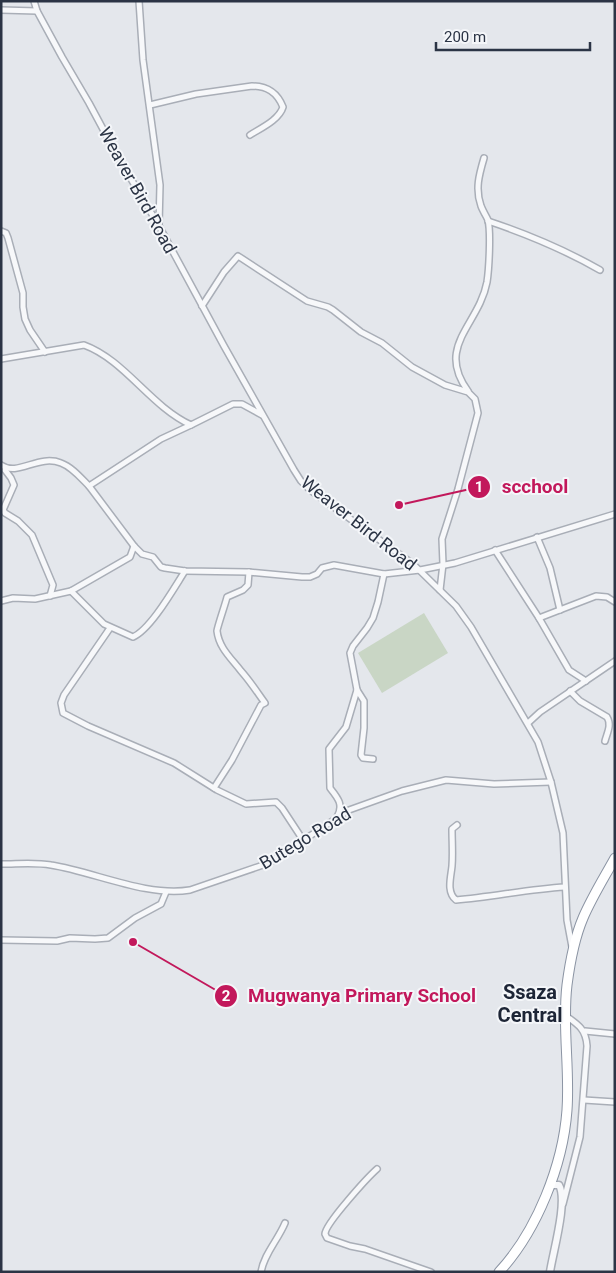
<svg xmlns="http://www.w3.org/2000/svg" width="616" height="1273" font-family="Roboto,sans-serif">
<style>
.green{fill:#c9d6c5}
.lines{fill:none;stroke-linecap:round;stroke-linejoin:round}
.minor-casing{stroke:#a9aeb7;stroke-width:8}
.tertiary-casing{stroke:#a9aeb7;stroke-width:9}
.trunk-casing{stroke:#8b94a3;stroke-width:11}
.minor{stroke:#f7f8fa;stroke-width:5}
.tertiary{stroke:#f7f8fa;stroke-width:6}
.trunk{stroke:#fff;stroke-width:9}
.labels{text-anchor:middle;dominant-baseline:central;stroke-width:4;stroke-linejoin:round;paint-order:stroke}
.street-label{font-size:18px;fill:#2b3445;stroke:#f4f6f9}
.quarter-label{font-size:20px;font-weight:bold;fill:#1d2536;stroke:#f4f6f9}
.leader{fill:none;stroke:#c2185b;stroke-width:2}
.callout-dot{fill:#c2185b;stroke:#f4f6f9;stroke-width:2}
.mark-label{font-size:15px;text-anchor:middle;font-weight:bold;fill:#fff}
.callout-label{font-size:19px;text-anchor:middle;font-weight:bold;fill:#c2185b;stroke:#f4f6f9;stroke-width:4;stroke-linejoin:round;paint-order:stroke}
</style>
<rect width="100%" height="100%" fill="#e4e7ec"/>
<!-- green -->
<polygon class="green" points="424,613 448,653 382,693 358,653"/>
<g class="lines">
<defs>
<g id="minor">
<polyline points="34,1 37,11 62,57 89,103 118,157 159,226 224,346 294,470 301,481 310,490 413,564 456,606 471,627 538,742 551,782 563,833 567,920 572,947"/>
<polyline points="139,1 143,60 160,185 159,225"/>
<polyline points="1,10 37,11"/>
<path d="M150 105 196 94 252 86C267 86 277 92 283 107 279 120 261 128 250 135"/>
<path d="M488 221C527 234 565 250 600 270"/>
<polyline points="1,231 6,233 8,238 23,293 23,307 25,319 30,330 45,352"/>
<polyline points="202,306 224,272 238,256 307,301 328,307 333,310 361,332 382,343 412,367 445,385 468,392 475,399 478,413 458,489 442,539 443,564 440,590"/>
<path d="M1 359 84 345C125 360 150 406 191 425L233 404H242L262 415"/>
<path d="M468 391C435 346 479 325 487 282 489 269 491 232 488 220 486 216 483 211 481 206 475 189 479 175 484 158"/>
<polyline points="191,425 161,439 89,486 134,546 142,554 153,557 161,567 165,568 185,571 248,572 302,577 310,577 317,574 322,568 334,565 384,574 420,570 455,563 615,514"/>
<path d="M1 465C18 477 38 454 61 463 72 467 81 478 89 486"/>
<polyline points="6,468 5,470 11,478 14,485 3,510 5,513 18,521 32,535 53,585 50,596"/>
<polyline points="537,537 550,568 560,610"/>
<polyline points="495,550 539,618 569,670 586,681"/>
<path d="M71 591 104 624 133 637C151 629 174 588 185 571"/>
<polyline points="1,601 13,598 35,599 71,591 130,557 134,546"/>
<polyline points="539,618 596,596 607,597 615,602"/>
<polyline points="110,628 64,695 61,703 63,713 88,726 174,763 217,790 246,804 276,802 282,808 303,840"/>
<path d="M570 691 580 701 607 717C612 725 607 733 605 741"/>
<polyline points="528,723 540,712 615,661"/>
<polyline points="373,759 363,758 361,755 364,728 364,701 357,690 350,653 353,646 367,628 373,618 378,602 384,574"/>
<path d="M214 788 232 760 261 705 265 703C257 692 250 681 241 671 231 658 219 648 217 631 217 628 226 602 227 597L243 590 248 585 249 572"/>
<path d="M337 817C344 805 338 798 330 788L329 749 346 727 357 690"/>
<path d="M457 825 452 829C452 841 453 854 452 866 451 877 446 892 456 900 493 897 528 889 565 887"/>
<path d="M1 864C18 864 35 862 51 865 95 872 146 897 190 890L269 863 349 810 402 791 446 780 494 784 551 782"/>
<polyline points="1,940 57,941 70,938 95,939 108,938 135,918 161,904 166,892"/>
<polyline points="585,1031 615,1034"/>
<polyline points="584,1100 615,1102"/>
<path d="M377 1169C368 1177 325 1224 325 1234L327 1238 350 1246 365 1249 431 1272"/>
<path d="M563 1204 580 1137 587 1046C586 1030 579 1025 566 1016"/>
<path d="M261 1272C264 1254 278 1240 285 1223"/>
</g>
<path id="tertiary" d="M550 1272C553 1252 568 1201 559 1185H550"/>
<path id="trunk" d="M499 1272C537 1231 563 1165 567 1110 570 1068 562 1026 567 985 570 962 574 939 583 918 592 897 604 878 615 858"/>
</defs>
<!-- minor casing -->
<use href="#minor" class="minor-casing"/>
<!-- tertiary casing -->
<use href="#tertiary" class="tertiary-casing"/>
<!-- trunk casing -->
<use href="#trunk" class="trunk-casing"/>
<!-- minor -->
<use href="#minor" class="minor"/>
<!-- tertiary -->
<use href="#tertiary" class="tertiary"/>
<!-- trunk -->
<use href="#trunk" class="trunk"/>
</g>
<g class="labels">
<!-- street labels -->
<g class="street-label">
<text transform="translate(138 190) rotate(61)">Weaver Bird Road</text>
<text transform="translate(359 523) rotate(38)">Weaver Bird Road</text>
<text transform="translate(305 838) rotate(-31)">Butego Road</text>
</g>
<!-- quarter labels -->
<g class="quarter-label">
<text x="530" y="992">Ssaza<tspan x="530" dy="23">Central</tspan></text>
</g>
</g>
<!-- callouts -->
<path class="leader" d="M399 505L479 487M133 942L226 996"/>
<g class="callout-dot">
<circle cx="399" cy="505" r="5"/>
<circle cx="133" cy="942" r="5"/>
<circle cx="479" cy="487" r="12"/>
<circle cx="226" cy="996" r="12"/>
</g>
<g class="mark-label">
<text x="479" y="492">1</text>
<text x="226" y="1001">2</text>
</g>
<g class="callout-label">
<text x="535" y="493">scchool</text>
<text x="362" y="1002">Mugwanya Primary School</text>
</g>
<!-- border -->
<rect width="616" height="1273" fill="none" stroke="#2b3445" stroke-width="5"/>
<!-- scale -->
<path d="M436 42v8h154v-8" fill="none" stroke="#2b3445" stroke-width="2.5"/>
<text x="444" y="42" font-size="15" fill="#2b3445" stroke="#f4f6f9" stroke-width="4" paint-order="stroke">200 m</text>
</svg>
